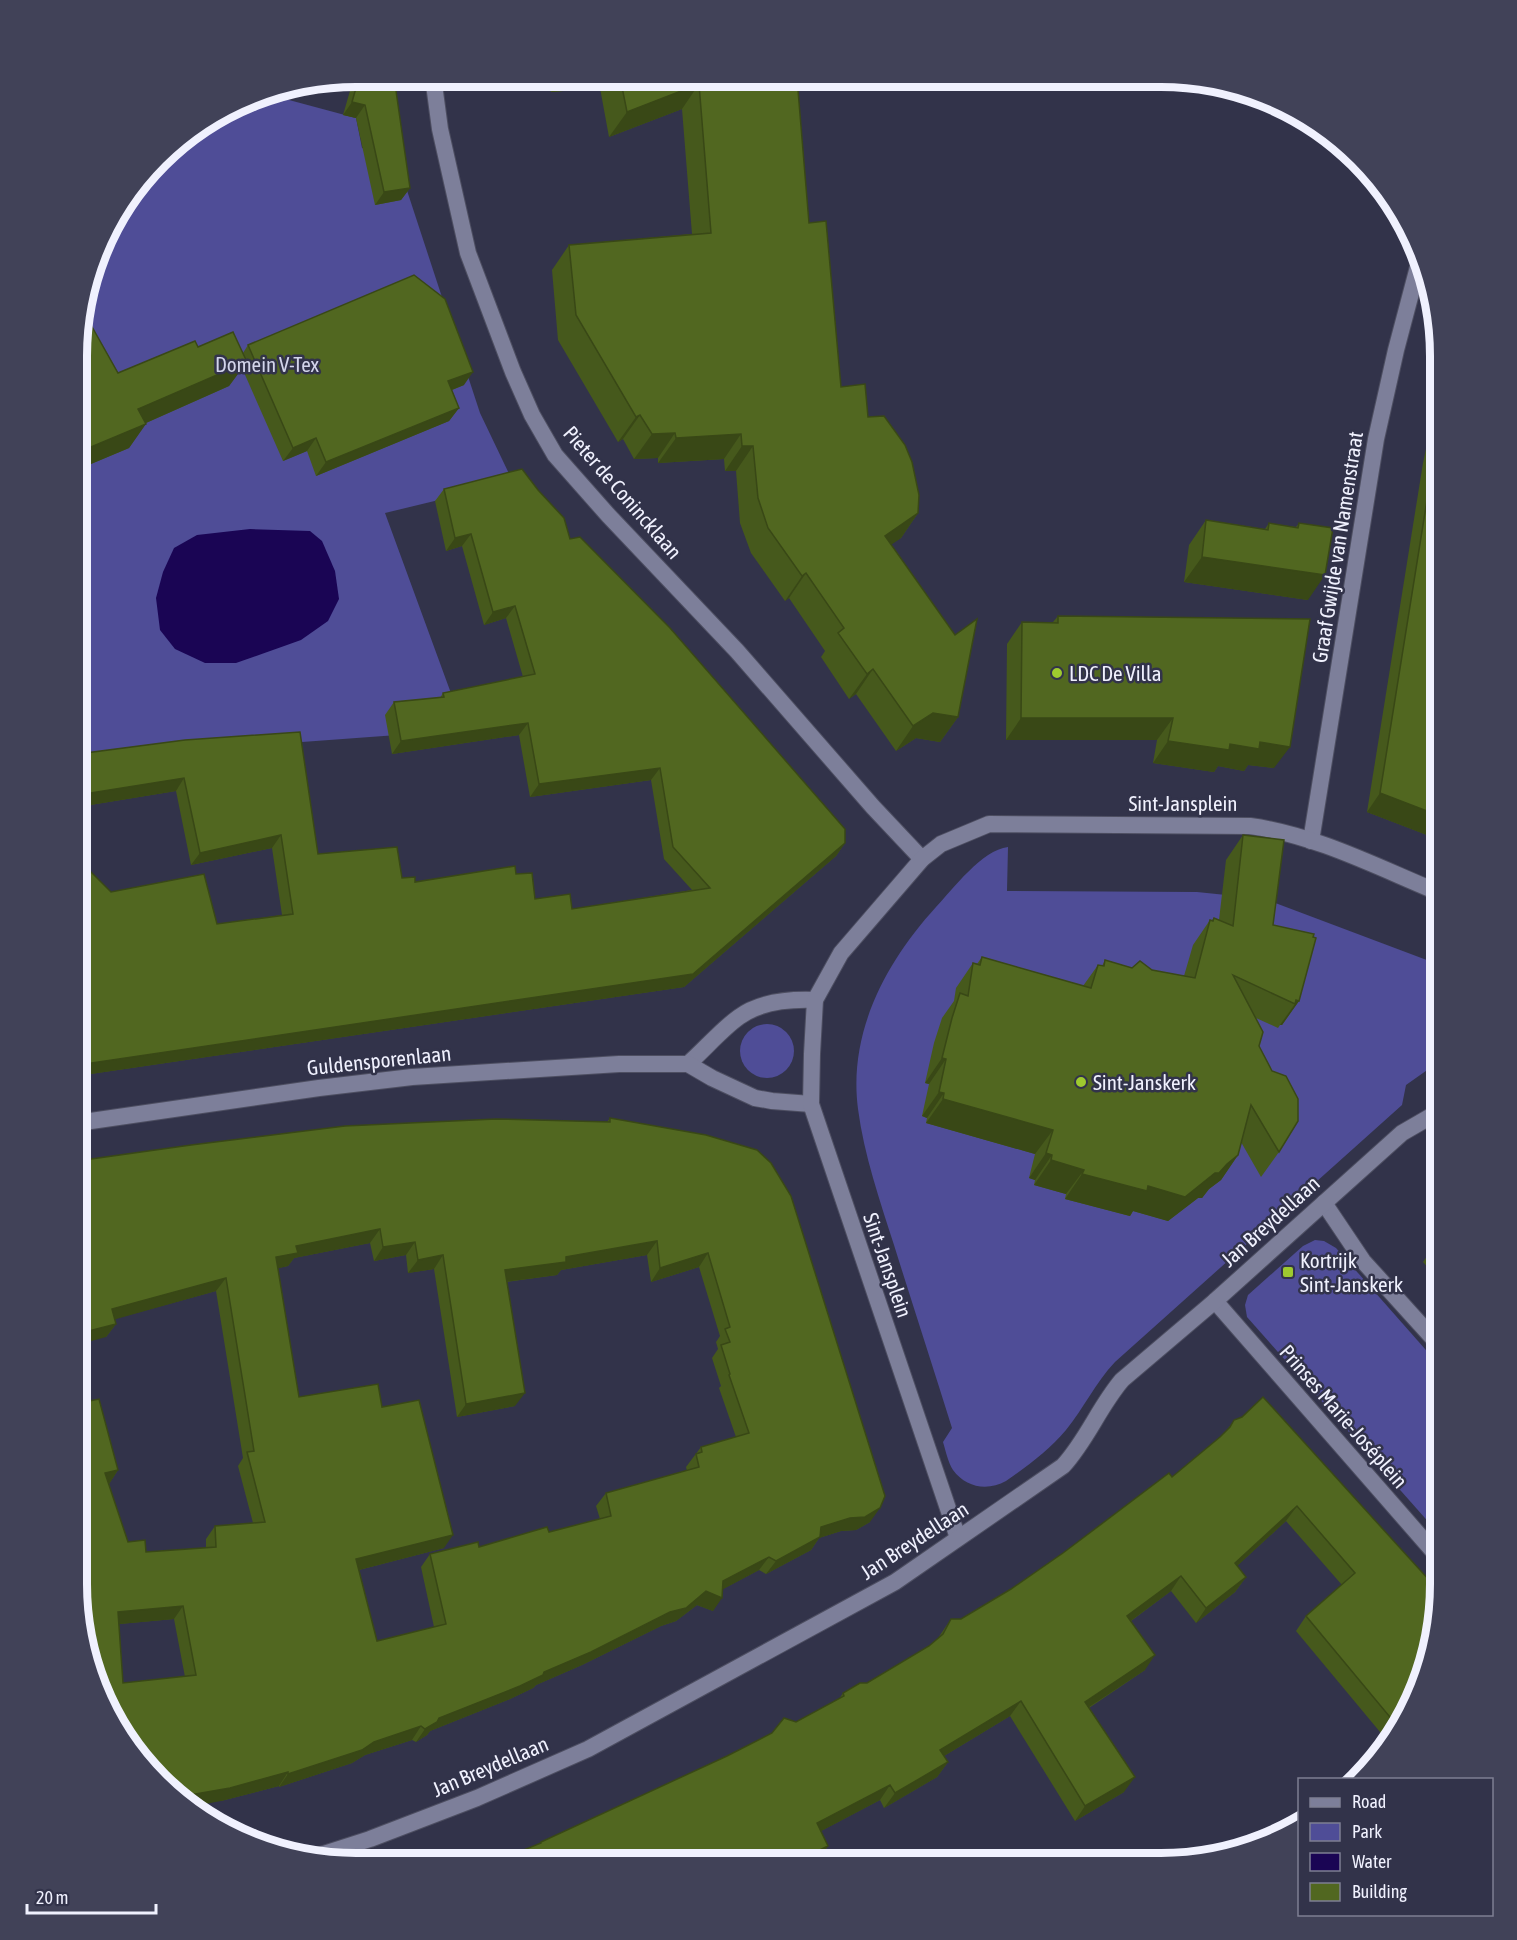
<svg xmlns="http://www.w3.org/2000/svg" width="1517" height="1940" font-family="'Asap Condensed',sans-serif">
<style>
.green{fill:#4f4d97}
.water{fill:#1a0554}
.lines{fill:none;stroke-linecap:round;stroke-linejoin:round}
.minor-casing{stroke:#4d4e61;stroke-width:18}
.minor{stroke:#7d7f9a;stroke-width:16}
.wall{fill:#46591c;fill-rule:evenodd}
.shaded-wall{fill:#394816}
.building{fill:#516720;stroke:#394816;stroke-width:1.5;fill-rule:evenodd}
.poi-dot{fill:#9eca2f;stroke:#32334a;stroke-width:2}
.labels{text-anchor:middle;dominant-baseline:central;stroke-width:5;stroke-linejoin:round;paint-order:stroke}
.park-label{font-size:21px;fill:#d3d5eb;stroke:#32334a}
.street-label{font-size:21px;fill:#f0f1fe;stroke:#32334a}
.poi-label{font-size:21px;fill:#f0f1fe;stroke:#32334a;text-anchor:start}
.rim{fill:none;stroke:#f0f1fe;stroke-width:8}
</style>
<rect width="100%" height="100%" fill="#32334a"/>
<!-- green -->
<g class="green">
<polygon points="263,93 356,118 362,148 396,157 480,413 513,482 385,513 452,696 438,732 302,742 78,766 79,319 114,216 172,146"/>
<path d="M1008 847 1007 891 1197 892 1265 899 1440 965V1061L1406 1085 1402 1105 1115 1362C1095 1383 1084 1408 1066 1430 1049 1450 1028 1466 1006 1481 988 1491 966 1488 953 1470 948 1462 946 1452 943 1442L952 1428C933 1367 913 1306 894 1245 880 1201 864 1155 858 1109 848 1032 886 962 936 907 953 889 982 850 1008 847Z"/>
<circle cx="767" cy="1051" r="27"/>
<polygon points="1315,1240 1324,1241 1336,1248 1440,1366 1440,1535 1247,1317 1245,1305 1248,1295 1303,1246"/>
</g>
<!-- water -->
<polygon class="water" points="250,529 310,531 322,541 335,571 339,599 328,621 301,640 236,663 205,663 175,649 160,630 156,598 163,572 174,548 197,535"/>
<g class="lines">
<defs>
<g id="minor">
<polyline points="433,77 440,129 468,253 513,372 532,415 555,455 608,515 737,651 873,807 922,859"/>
<polyline points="1311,841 1376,439 1396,350 1419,263"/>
<path d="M688 1064C705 1049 722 1029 739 1017 761 1001 790 999 815 1000"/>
<polyline points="77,1123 319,1088 412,1077 619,1064 688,1064 712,1078 755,1098 772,1101 811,1104"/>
<polyline points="1324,1203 1363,1261 1440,1346"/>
<polyline points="1215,1301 1440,1559"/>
<path d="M958 1538 811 1104 812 1054 815 1000 841 953 922 859 941 844 989 824 1250 826C1316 835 1379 868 1440 893"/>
<path d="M311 1858 370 1839 477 1798 588 1749 895 1582 1063 1466C1087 1440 1099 1407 1122 1380L1215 1301 1402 1133 1440 1111"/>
</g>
</defs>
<!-- minor casing -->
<use href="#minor" class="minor-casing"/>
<!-- minor -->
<use href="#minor" class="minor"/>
</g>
<!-- wall -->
<g class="wall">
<polygon points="354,77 394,77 410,188 401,200 375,205 356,118 343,115"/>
<polygon points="549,77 797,78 809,223 841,387 868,417 918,513 901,538 891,544 958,717 940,742 916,738 896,751 856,694 849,699 821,657 825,651 789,598 785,601 751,553 740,523 736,471 725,471 724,459 658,463 658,458 634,459 623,439 618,442 558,340 552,270 569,245 692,234 682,109 609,137 600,88 551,92"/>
<polygon points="79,319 118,373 198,347 243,353 248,345 464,385 452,390 459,408 449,421 316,476 307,451 283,461 242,368 229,386 146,423 129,448 79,469"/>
<polygon points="1440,382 1440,840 1367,812 1423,463"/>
<polygon points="444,489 570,539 845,843 836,856 684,987 77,1076 78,859 111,892 217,924 282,915 272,848 191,865 176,791 78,807 78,754 185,740 318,854 415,882 516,874 535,899 572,909 692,890 664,859 651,780 530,797 519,735 392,754 385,715 394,702 440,698 443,693 523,677 506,618 484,625 462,546 446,551 435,501"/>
<polygon points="1206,520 1265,529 1269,523 1296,527 1299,523 1308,600 1184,582 1189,545"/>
<polygon points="1058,616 1274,768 1248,765 1244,771 1218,766 1214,772 1153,763 1157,740 1006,740 1007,644 1022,622 1053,622"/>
<polygon points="1243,835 1299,1001 1282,1025 1280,1025 1278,1028 1256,1018 1259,1046 1279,1152 1261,1177 1241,1142 1238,1155 1221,1180 1209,1189 1202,1198 1198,1198 1168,1221 1133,1211 1130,1216 1065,1199 1066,1194 1034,1185 1035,1180 1029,1178 1035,1154 926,1123 927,1118 922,1116 929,1084 925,1083 934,1043 942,1018 954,1001 956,988 973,963 977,964 982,957 1083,986 1098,965 1102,966 1105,960 1132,968 1184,976 1193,945 1210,920 1212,920 1214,918 1219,920 1226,860"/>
<path d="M610 1118 706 1135 870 1522 856 1530 841 1531 819 1538 811 1550 766 1574 759 1570 723 1589 713 1611 697 1605 676 1621 661 1626 582 1665 536 1685 533 1688 510 1699 430 1731 427 1735 416 1742 412 1740 365 1755 352 1763 279 1787V1786L221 1801 105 1708 84 1402 118 1470 109 1484 128 1542 146 1552 206 1548V1539L215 1526 253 1523 238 1466 243 1458 216 1291 114 1319 116 1324 106 1337 77 1161 607 1122ZM370 1243 374 1261 406 1255 408 1273 434 1269 457 1417 515 1406 507 1282 557 1275 561 1270 647 1255 651 1282 699 1267 720 1336 716 1342 718 1349 712 1358 721 1386 719 1388 736 1437 701 1447 686 1467 687 1471 606 1493 596 1506 600 1519 549 1532 479 1547 430 1554 421 1567 434 1627 377 1641 359 1570 444 1548 382 1407 299 1397 278 1268 288 1266 294 1258ZM174 1619 185 1677 123 1683 119 1624Z"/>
<polygon points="1440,1241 1440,1281 1423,1262 1433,1248"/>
<polygon points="1263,1397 1426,1674 1393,1740 1390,1744 1296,1631 1306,1616 1342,1585 1286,1521 1237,1566 1246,1577 1235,1592 1196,1623 1171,1591 1131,1621 1145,1670 1089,1708 1124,1792 1075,1821 1010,1716 944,1756 948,1762 937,1777 884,1808 880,1800 821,1831 828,1846 817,1861 814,1863 498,1862 504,1860 506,1857 539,1844 541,1842 727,1756 796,1722 839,1699 843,1693 867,1683 929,1646 938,1638 951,1619 961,1619 1011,1589 1172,1477 1220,1437 1227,1430 1234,1420 1242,1417"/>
</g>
<!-- shaded-wall -->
<g class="shaded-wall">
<polygon points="561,77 607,77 600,88 551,92"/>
<polygon points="699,84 682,109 609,137 627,112"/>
<polygon points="352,102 365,105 356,118 343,115"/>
<polygon points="410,188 401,200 375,205 384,192"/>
<polygon points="247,362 229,386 121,434 138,409"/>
<polygon points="473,372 464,385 439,395 448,381"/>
<polygon points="459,408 449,421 316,476 326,462"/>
<polygon points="640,415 623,439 618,442 636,417"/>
<polygon points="146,424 129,448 79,469 79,452"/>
<polygon points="675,433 658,458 634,459 652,434"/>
<polygon points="741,434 724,459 658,463 676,438"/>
<polygon points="316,438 307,451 283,461 293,448"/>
<polygon points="742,446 753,446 736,471 725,471"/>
<polygon points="918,513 901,538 868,561 885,536"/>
<polygon points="471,534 462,546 446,551 455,538"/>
<polygon points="1202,557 1325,575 1308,600 1184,582"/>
<polygon points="806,573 789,598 785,601 802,576"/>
<polygon points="515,606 506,618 484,625 493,612"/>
<polygon points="873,669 856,694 849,699 867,674"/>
<polygon points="933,713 958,717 940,742 916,738 896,751 913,726"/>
<polygon points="1021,718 1173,718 1157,740 1006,740"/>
<polygon points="528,723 519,735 392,754 401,741"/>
<polygon points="1168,741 1230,744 1260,742 1290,747 1274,768 1248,765 1244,771 1218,766 1214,772 1153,763"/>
<polygon points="660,768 651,780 530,797 539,784"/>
<polygon points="184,778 176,791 78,807 78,795"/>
<polygon points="1380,793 1440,816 1440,840 1367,812"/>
<polygon points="281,835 272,848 191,865 200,853"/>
<polygon points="845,843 836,856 684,987 77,1076 78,1065 693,974"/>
<polygon points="1296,1000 1299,1001 1282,1025 1280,1025 1295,1004"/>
<polygon points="942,1058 946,1059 929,1084 925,1083"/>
<polygon points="939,1092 944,1093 927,1118 922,1116"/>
<polygon points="943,1099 1053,1130 1035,1154 926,1123"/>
<polygon points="1046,1153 1052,1155 1035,1180 1029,1178"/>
<polygon points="1238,1155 1221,1180 1209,1189 1202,1198 1198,1198 1168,1221 1133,1211 1130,1216 1065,1199 1082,1174 1148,1186 1227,1164"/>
<polygon points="1051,1160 1084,1170 1066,1194 1034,1185"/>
<polygon points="380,1229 370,1243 294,1258 288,1266 267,1271 276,1257 296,1246"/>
<polygon points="657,1241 647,1255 561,1270 557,1275 496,1283 505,1270 566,1257"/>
<polygon points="415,1242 406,1255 374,1261 383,1247"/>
<polygon points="708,1253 699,1267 651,1282 660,1268"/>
<polygon points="443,1255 434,1269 408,1273 418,1260"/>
<polygon points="226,1278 216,1291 102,1323 112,1309"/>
<polygon points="116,1324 106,1337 77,1345 77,1334"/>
<polygon points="525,1393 515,1406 457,1417 466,1404"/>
<polygon points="118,1470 109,1484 105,1473"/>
<polygon points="1297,1506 1286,1521 1224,1578 1235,1563"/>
<polygon points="880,1508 870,1522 856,1530 841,1531 819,1538 811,1550 766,1574 776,1561 821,1527"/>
<polygon points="453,1535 444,1548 347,1573 356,1559"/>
<polygon points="769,1557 759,1570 714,1594 723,1581"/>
<polygon points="1181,1576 1171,1591 1117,1631 1127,1616"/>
<polygon points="1246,1577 1235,1592 1196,1623 1206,1608"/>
<polygon points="706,1591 722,1598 713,1611 697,1605 676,1621 661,1626 582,1665 536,1685 533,1688 510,1699 430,1731 427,1735 416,1742 425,1729 439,1718 544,1672"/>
<polygon points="183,1606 174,1619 109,1625 118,1612"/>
<polygon points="1155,1655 1145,1670 1074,1717 1085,1702"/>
<polygon points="1021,1701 1010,1716 929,1765 940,1750"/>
<polygon points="421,1726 412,1740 365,1755 352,1763 279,1787 288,1774 374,1742"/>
<polygon points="948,1762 937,1777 884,1808 895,1793"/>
<polygon points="288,1772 279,1786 221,1801 189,1807 178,1797"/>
<polygon points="1135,1777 1124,1792 1075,1821 1085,1806"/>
<polygon points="890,1785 880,1800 806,1839 817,1823"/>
<polygon points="828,1846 817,1861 814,1863 795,1862"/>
</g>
<!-- building -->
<g class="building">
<polygon points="359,77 394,77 410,188 384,192 365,105 352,102"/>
<polygon points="620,77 797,78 809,223 826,221 841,387 865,384 868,417 884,416 905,445 912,462 919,495 918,513 885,536 955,635 977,619 958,717 933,713 913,726 873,669 867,674 838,633 844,628 806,573 802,576 768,528 758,498 753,446 742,446 741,434 676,438 675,433 652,434 640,415 636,417 576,315 569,245 711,233 699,84 627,112"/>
<polygon points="414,275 445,299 473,372 448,381 459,408 326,462 316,438 293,448 248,345"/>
<polygon points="82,309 118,373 195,341 198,347 233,332 247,362 138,409 146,424 79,452 79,319"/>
<polygon points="1440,425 1440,816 1380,793 1436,444"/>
<polygon points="522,469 538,490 564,518 570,539 580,537 670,628 845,829 845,843 693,974 78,1065 78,859 111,892 204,874 217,924 293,914 281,835 200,853 184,778 78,795 78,754 185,740 300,732 318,854 397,847 402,878 415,877 415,882 515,866 516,874 532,873 535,899 570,894 572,909 710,888 673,847 660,768 539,784 528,723 401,741 394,702 444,697 443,693 535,674 515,606 493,612 471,534 455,538 444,489"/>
<polygon points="1206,520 1268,530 1269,523 1298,528 1299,523 1333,528 1325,575 1202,557"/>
<polygon points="1058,616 1310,619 1290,747 1260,742 1259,749 1230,744 1229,750 1168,741 1173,718 1021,718 1022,622 1058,623"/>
<polygon points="1243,835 1284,840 1273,925 1314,934 1313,937 1316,938 1299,1001 1296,1000 1295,1004 1233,975 1263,1032 1259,1046 1272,1071 1286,1076 1298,1099 1298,1121 1279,1152 1251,1105 1238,1155 1227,1164 1219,1173 1215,1173 1185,1197 1148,1186 1147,1191 1082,1174 1084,1170 1051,1160 1052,1155 1046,1153 1053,1130 943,1099 944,1093 939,1092 946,1059 942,1058 952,1018 960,993 968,996 973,963 980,965 982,957 1091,988 1098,965 1104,966 1105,960 1132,968 1140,961 1152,970 1195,978 1210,920 1213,921 1214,918 1233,926"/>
<path d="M610 1118 706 1135 757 1150 771 1163 791 1196 885 1496 880 1508 865 1517 850 1518 821 1527 820 1537 776 1561 769 1557 723 1581 722 1598 706 1591 686 1608 670 1612 591 1652 544 1672 543 1675 520 1686 439 1718 437 1722 425 1729 421 1726 374 1742 362 1750 288 1774V1772L230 1788 178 1797 146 1768 105 1708 76 1585 77 1373 84 1402 99 1399 118 1470 105 1473 128 1542 145 1540 146 1552 216 1547 215 1526 265 1522 247 1452 254 1451 226 1278 112 1309 116 1324 77 1334V1161L191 1145 345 1126 496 1119 610 1122ZM380 1229 383 1247 415 1242 418 1260 443 1255 466 1404 525 1393 505 1270 566 1262V1257L657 1241 660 1268 708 1253 730 1327 725 1329 730 1342 721 1345 730 1374 729 1375 749 1433 701 1447 702 1452 696 1454 699 1467 606 1493 611 1516 549 1532 547 1527 479 1547 478 1542 430 1554 446 1624 377 1641 356 1559 453 1535 419 1400 382 1407 378 1384 299 1397 276 1257 298 1253 296 1246ZM183 1606 196 1675 123 1683 118 1612Z"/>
<polygon points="1440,1241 1440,1257 1433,1248"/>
<polygon points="1263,1397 1440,1592 1440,1603 1426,1674 1399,1728 1306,1616 1355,1573 1297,1506 1235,1563 1246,1577 1206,1608 1181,1576 1127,1616 1155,1655 1085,1702 1135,1777 1085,1806 1021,1701 940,1750 948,1762 895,1793 890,1785 817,1823 828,1846 795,1862 498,1862 507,1859 506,1857 541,1843 541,1842 727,1756 772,1733 784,1718 796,1722 844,1696 843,1693 860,1683 867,1683 929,1646 943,1634 951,1619 961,1619 1011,1589 1063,1553 1169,1473 1172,1477 1220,1437 1230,1427 1234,1420 1242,1417"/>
</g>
<!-- markers -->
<g class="poi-dot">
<circle cx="1057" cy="673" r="6"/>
<circle cx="1081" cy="1082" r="6"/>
<rect x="1282" y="1266" width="12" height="12" rx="3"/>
</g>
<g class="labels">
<!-- park labels -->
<g class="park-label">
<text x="267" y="364">Domein V-Tex</text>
</g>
<!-- street labels -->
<g class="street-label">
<text transform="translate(623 492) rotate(49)">Pieter de Conincklaan</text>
<text transform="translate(1337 547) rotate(-81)">Graaf Gwijde van Namenstraat</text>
<text x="1183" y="803">Sint-Jansplein</text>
<text transform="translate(379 1060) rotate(-6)">Guldensporenlaan</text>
<text transform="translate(1270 1221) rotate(-42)">Jan Breydellaan</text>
<text transform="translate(888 1265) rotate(71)">Sint-Jansplein</text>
<text transform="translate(1344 1416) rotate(49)">Prinses Marie-Joséplein</text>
<text transform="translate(914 1540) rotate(-33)">Jan Breydellaan</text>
<text transform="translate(490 1766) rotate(-23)">Jan Breydellaan</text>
</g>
<!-- poi labels -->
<g class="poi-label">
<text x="1069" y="673">LDC De Villa</text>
<text x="1093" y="1082">Sint-Janskerk</text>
<text x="1300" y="1260">Kortrijk<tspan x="1300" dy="24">Sint-Janskerk</tspan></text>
</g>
</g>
<!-- crop -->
<path d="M0 0H1517V1940H0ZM356 87H1161A269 269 0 0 1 1430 356V1584A269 269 0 0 1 1161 1853H356A269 269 0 0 1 87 1584V356A269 269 0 0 1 356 87Z" fill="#414258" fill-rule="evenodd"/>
<path class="rim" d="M356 87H1161A269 269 0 0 1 1430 356V1584A269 269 0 0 1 1161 1853H356A269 269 0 0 1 87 1584V356A269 269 0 0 1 356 87Z"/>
<!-- legend -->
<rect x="1298" y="1778" width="195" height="138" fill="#32334a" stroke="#7e7f92" stroke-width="1.5"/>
<rect x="1310" y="1798" width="30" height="9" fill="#7d7f9a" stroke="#7e7f92" stroke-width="1.5"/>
<text x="1352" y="1808" font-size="18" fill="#f0f1fe">Road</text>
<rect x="1310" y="1823" width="30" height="18" fill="#4f4d97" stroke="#7e7f92" stroke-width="1.5"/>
<text x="1352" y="1838" font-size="18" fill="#f0f1fe">Park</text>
<rect x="1310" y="1853" width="30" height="18" fill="#1a0554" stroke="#7e7f92" stroke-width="1.5"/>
<text x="1352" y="1868" font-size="18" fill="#f0f1fe">Water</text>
<rect x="1310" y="1883" width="30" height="18" fill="#516720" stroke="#7e7f92" stroke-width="1.5"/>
<text x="1352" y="1898" font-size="18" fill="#f0f1fe">Building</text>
<!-- scale -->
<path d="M27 1904v9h129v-9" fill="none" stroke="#f0f1fe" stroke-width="3"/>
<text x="36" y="1904" font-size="18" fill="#f0f1fe" stroke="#32334a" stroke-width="4.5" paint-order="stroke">20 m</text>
</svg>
